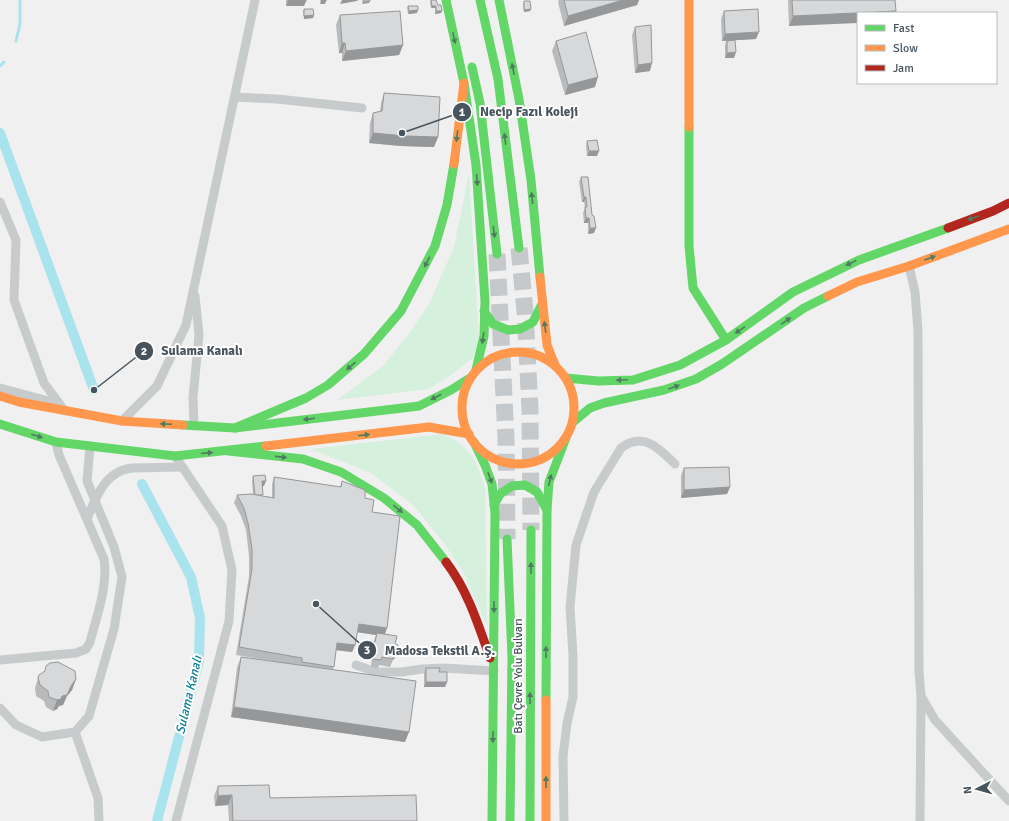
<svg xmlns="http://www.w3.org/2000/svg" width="1009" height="821" font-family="Signika,sans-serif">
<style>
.green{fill:#d5f0dd}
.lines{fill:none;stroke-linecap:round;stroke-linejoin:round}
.stream{stroke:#a9e3ee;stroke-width:3}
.canal{stroke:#a9e3ee;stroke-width:10}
.highway-tunnel{stroke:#c6c9cb;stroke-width:17;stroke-dasharray:17 8;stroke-linecap:butt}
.street{stroke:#c8cbcc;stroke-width:9}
.fast{stroke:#63d668;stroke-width:9}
.slow{stroke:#ff974d;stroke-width:9}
.jam{stroke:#b3261e;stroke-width:9}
.wall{fill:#b9babb}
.shaded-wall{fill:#969798}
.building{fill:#d7d8d9;stroke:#969798}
.oneway{fill:#4f7b60}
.labels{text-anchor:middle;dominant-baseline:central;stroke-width:4;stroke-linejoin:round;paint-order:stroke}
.street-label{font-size:12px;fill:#47545d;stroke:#fff}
.water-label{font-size:13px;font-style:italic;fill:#0c8095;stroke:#fff}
.leader{fill:none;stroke:#47545d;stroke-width:1.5}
.callout-dot{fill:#47545d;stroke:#fff;stroke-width:1.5}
.mark-label{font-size:12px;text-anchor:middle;font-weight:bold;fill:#fff}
.callout-label{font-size:13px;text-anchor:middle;font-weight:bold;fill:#47545d;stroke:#fff;stroke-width:4;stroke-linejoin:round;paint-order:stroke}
</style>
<rect width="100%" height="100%" fill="#f1f0f0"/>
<!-- green -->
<g class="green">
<polygon points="469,173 479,342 474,357 447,378 428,389 337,400 383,366 408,335 429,304 454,247"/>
<path d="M442 434C471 447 476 459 485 488L487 626 465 575 444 543 414 506 371 473 311 449Z"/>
</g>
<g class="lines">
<!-- stream -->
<g class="stream">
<polyline points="16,41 20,24 20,0"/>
<polyline points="0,66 4,62"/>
</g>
<!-- canal -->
<g class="canal">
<polyline points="0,133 94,390"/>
<polyline points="142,484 191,577 200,618 199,661 157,821"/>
</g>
<!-- highway-tunnel -->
<g class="highway-tunnel">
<polyline points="519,248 525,311 530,409 531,530"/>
<polyline points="497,254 506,438 507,539"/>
</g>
<!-- street -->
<g class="street">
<polyline points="235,97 277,99 362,108"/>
<polyline points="0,202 16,240 14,300 44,383 64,410"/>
<polyline points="909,266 915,292 918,331 919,671 921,696 935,720 1009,801"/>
<polyline points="0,388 56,403"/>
<polyline points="122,421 157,386 186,325 255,0"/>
<polyline points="194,426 193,397 199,335 195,296"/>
<polyline points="175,456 222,526 232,570 229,621 176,821"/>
<path d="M87 519C96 497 105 471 132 468L182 467"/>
<path d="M0 660 76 653 86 649 90 642C97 615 108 587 104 559L59 455 56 442"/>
<polyline points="356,665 376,672 402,672 422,669 443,668 494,671"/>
<polyline points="0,708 16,725 42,737 75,732 89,716 114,629 122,577 114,547 87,481 90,446"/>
<polyline points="75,732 98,798 99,821"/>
<path d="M564 821 563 756 567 723 573 697V656L570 607 576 545 594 492 621 448C643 431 659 448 675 464"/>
<polyline points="920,821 921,697"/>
</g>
<!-- fast -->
<g class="fast">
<polyline points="446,0 464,83 476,165 485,301 484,336 476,370"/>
<polyline points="480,0 498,79 519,248"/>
<polyline points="499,0 519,99 531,180 540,277"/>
<polyline points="472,67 480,103 497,254"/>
<polyline points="689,127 689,246 693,288 726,340"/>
<polyline points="484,311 493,324 508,330 520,329 533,322 542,304"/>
<polyline points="566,378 598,381 633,380 680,365 726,340 793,292 859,260 948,228"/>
<polyline points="573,422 590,408 604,403 664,390 696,379 722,364 804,308 828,296"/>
<polyline points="0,424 56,442 175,456 266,446"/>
<polyline points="183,425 235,428 419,406 451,390 470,378"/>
<polyline points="235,428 306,398 328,385 364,354 401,311 435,246 447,205 454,164"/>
<polyline points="474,442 485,465 492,484 495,513 492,821"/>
<polyline points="228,451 303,459 341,472 384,498 417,525 446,562"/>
<polyline points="494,505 500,494 512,486 525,485 537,492 547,510"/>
<polyline points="507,539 512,657 510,821"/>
<polyline points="546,700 547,510 549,482 566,438"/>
<polyline points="530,821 531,530"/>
</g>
<!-- slow -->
<g class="slow">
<polyline points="689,0 689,127"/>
<polyline points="454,164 464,83"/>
<polyline points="540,277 547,345 555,365"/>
<polyline points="828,296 857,282 909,266 1009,229"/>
<circle cx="518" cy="408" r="56"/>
<polyline points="0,396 19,402 122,421 183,425"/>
<polyline points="266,446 429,427 469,434"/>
<polyline points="546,821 546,700"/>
</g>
<!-- jam -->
<g class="jam">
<polyline points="948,228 993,211 1009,203"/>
<path d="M446 562C468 591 478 624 490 658"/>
</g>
</g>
<!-- wall -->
<g class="wall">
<polygon points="286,0 306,0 304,6 286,6"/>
<polygon points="431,0 438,5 441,13 435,14 435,8 431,8 430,3"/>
<polygon points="559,0 639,0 637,5 564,26 558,2"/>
<polygon points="788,0 895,0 896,11 895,13 858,13 789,26"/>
<polygon points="524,1 531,9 530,11 524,12 523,4"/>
<polygon points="408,6 417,13 408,14 407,8"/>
<polygon points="304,9 314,15 313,18 304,19 303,12"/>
<polygon points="724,11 756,39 735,40 734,58 725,58 725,46 726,41 722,41 721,19"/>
<polygon points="340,15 403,45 399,55 342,61 342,53 339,53 336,25"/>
<polygon points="635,27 650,71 635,73 632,35"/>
<polygon points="556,41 595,87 565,95 552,51"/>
<polygon points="384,93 438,137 434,147 401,146 369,143 370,123 373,113 380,111 381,103"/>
<polygon points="587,141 597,156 587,156 586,146"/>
<polygon points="581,177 594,233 588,234 588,223 584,223 583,213 585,208 584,202 582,202 579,182"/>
<polygon points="684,468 730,487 727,494 681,498 681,475"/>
<polygon points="253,476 264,486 262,486 262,496 272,497 272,484 274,477 340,487 342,481 365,498 372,512 387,628 385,634 395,644 397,652 394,660 393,660 390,667 379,665 378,668 371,667 372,656 370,656 371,649 376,635 357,632 355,645 352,652 336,650 333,670 405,742 231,717 237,667 241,657 292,664 236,655 249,576 249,556 246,530 241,516 234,503 237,495 253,495 252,481"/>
<polygon points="426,668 439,672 447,682 445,687 424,687 424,673"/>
<polygon points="39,675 76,679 72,690 67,696 63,705 59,706 57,709 53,711 46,707 44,701 36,696 35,688"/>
<polygon points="218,786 270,798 417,821 229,821 228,805 215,806 214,796"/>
</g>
<!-- shaded-wall -->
<g class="shaded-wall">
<polygon points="342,0 358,0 357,1 340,4"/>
<polygon points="623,0 639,0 637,5 564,26 568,16"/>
<polygon points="288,1 306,1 304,6 286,6"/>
<polygon points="321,1 326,1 325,4 320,4"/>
<polygon points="370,1 369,3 362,4 363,2"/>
<polygon points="432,6 436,6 435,8 431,8"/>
<polygon points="531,9 530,11 524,12 524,10"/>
<polygon points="418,10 417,13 408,14 409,11"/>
<polygon points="436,11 442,11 441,13 435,14"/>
<polygon points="896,11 895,13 858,13"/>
<polygon points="858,13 858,23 789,26 793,16"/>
<polygon points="314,15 313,18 304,19 304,16"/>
<polygon points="759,32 756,39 722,41 725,34"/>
<polygon points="342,43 345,43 342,53 339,53"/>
<polygon points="403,45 399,55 342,61 346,51"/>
<polygon points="736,52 734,58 725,58 727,53"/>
<polygon points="652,63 650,71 635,73 638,65"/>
<polygon points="598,77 595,87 565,95 568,85"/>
<polygon points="373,133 438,137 434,147 401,146 369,143"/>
<polygon points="589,151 599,151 597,156 587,156"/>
<polygon points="584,197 586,197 584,202 582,202"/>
<polygon points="586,218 589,218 588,223 584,223"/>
<polygon points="590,228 596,228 594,233 588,234"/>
<polygon points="262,481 266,481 264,486 260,486"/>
<polygon points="730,487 727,494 681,498 684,490"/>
<polygon points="359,624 387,628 384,636 377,633 376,635 356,632"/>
<polygon points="337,643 355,645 352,652 335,650"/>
<polygon points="76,679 72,690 67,696 63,705 59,706 57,709 53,711 57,700 62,696"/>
<polygon points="426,682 447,682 445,687 424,687"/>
<polygon points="234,707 409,732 405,742 231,717"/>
<polygon points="232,795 228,805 215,806 218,796"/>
</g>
<!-- building -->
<g class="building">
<rect x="288" y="0" width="18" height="1"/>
<rect x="321" y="0" width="5" height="1"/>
<polygon points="363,0 370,0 370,1 363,2"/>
<polygon points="431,0 436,0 438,5 441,5 442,11 436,11 436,6 432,6"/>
<polygon points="564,0 623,0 568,16"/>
<polygon points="792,0 895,0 896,11 793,16"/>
<polygon points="524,1 530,1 531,9 524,10"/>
<polygon points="408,6 418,6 418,10 409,11"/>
<polygon points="304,9 313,9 314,15 304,16"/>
<polygon points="758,9 759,32 725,34 724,11"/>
<polygon points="400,11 403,45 346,51 345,43 342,43 340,15"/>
<polygon points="651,25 652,63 638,65 635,27"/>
<polygon points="586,32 598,77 568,85 556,41"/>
<polygon points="735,40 736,52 727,53 727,41"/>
<polygon points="384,93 440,97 438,137 405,136 373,133 373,113 382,111"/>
<polygon points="597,140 599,151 589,151 587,141"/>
<polygon points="581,177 588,177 592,215 594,216 596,228 590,228 589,218 586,218 585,207 587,207 586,197 584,197"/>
<polygon points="729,467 730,487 684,490 684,468"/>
<polygon points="265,475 266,481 262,481 263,495 255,495 253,476"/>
<polygon points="274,477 341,487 342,481 365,490 365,498 374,500 372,512 400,516 387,628 359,624 355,645 337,643 334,667 302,662 302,658 239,647 252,569 252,549 248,523 244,508 237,495 251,494 274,498"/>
<polygon points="377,633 397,636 395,644 398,645 397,652 394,652 393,659 382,657 381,660 373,659 375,649 372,648 373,642 375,642"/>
<polygon points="241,657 416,681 409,732 234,707"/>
<polygon points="58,662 75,671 76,679 71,686 67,695 62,696 61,699 57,700 49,697 48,691 40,685 38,678 39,675 45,671 46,666 50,663"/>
<polygon points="426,668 440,668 439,672 447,672 447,682 426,682"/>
<polygon points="269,785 270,798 416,795 417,821 233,821 232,795 218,796 218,786"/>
</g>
<!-- one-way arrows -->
<defs><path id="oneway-solid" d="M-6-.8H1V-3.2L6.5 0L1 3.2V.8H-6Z"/></defs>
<g class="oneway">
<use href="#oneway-solid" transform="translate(454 38) rotate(78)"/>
<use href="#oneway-solid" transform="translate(513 69) rotate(-101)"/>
<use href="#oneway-solid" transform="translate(457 136) rotate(97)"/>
<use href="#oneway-solid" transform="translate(505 139) rotate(-97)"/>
<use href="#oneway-solid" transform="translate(477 180) rotate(86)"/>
<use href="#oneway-solid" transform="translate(532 198) rotate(-96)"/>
<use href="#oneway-solid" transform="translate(973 218) rotate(160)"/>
<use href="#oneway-solid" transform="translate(494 232) rotate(83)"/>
<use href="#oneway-solid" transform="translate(930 258) rotate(-20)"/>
<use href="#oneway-solid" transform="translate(427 262) rotate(117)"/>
<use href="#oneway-solid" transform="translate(851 263) rotate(154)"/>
<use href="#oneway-solid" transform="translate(786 321) rotate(-34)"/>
<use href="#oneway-solid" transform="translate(545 327) rotate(-98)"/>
<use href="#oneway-solid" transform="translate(740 330) rotate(145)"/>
<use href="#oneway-solid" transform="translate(483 338) rotate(98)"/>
<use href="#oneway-solid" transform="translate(351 366) rotate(139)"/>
<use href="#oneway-solid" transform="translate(622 380) rotate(177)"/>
<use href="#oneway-solid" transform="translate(674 387) rotate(-20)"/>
<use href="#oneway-solid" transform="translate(436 397) rotate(153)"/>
<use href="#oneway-solid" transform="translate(309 419) rotate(173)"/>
<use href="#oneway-solid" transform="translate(166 424) rotate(-177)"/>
<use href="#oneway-solid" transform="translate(364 435) rotate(-7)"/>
<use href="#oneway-solid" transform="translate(37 436) rotate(17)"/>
<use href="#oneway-solid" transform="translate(207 453) rotate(-5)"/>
<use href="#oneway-solid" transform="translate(281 457) rotate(6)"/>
<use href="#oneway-solid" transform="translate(490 478) rotate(70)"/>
<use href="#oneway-solid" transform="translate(550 480) rotate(-77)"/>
<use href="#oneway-solid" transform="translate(398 509) rotate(39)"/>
<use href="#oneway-solid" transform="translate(531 568) rotate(-90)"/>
<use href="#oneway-solid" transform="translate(494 607) rotate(90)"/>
<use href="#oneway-solid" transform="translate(546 652) rotate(-90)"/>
<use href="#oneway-solid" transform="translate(530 698) rotate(-90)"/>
<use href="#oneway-solid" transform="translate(493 737) rotate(91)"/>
<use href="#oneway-solid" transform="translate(546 782) rotate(-90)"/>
</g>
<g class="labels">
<!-- street labels -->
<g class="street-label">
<text transform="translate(518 676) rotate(-90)">Batı Çevre Yolu Bulvarı</text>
</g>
<!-- water labels -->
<g class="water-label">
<text transform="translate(189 695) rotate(-77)">Sulama Kanalı</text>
</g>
</g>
<!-- callouts -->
<path class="leader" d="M402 133L462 112M94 390L144 351M316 604L367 650"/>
<g class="callout-dot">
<circle cx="402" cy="133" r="4"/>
<circle cx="94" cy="390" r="4"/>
<circle cx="316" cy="604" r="4"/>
<circle cx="462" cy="112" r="10"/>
<circle cx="144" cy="351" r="10"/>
<circle cx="367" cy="650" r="10"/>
</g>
<g class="mark-label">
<text x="462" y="116">1</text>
<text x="144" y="355">2</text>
<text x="367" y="654">3</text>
</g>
<g class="callout-label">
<text x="529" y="116">Necip Fazıl Koleji</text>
<text x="202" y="355">Sulama Kanalı</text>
<text x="440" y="655">Madosa Tekstil A.Ş.</text>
</g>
<!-- legend -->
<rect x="857" y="12" width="140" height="72" fill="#ffffff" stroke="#b5bbbe"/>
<rect x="865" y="25" width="20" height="6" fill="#63d668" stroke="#b5bbbe"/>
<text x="893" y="32" font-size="12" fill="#47545d">Fast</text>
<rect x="865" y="45" width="20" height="6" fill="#ff974d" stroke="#b5bbbe"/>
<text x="893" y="52" font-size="12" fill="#47545d">Slow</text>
<rect x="865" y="65" width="20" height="6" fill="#b3261e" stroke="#b5bbbe"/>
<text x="893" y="72" font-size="12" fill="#47545d">Jam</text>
<!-- north arrow -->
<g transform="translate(977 789) rotate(264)" stroke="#ffffff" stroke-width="3" paint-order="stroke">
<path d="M0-3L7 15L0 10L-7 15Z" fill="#47545d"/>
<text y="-6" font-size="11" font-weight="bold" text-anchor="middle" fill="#47545d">N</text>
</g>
</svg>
